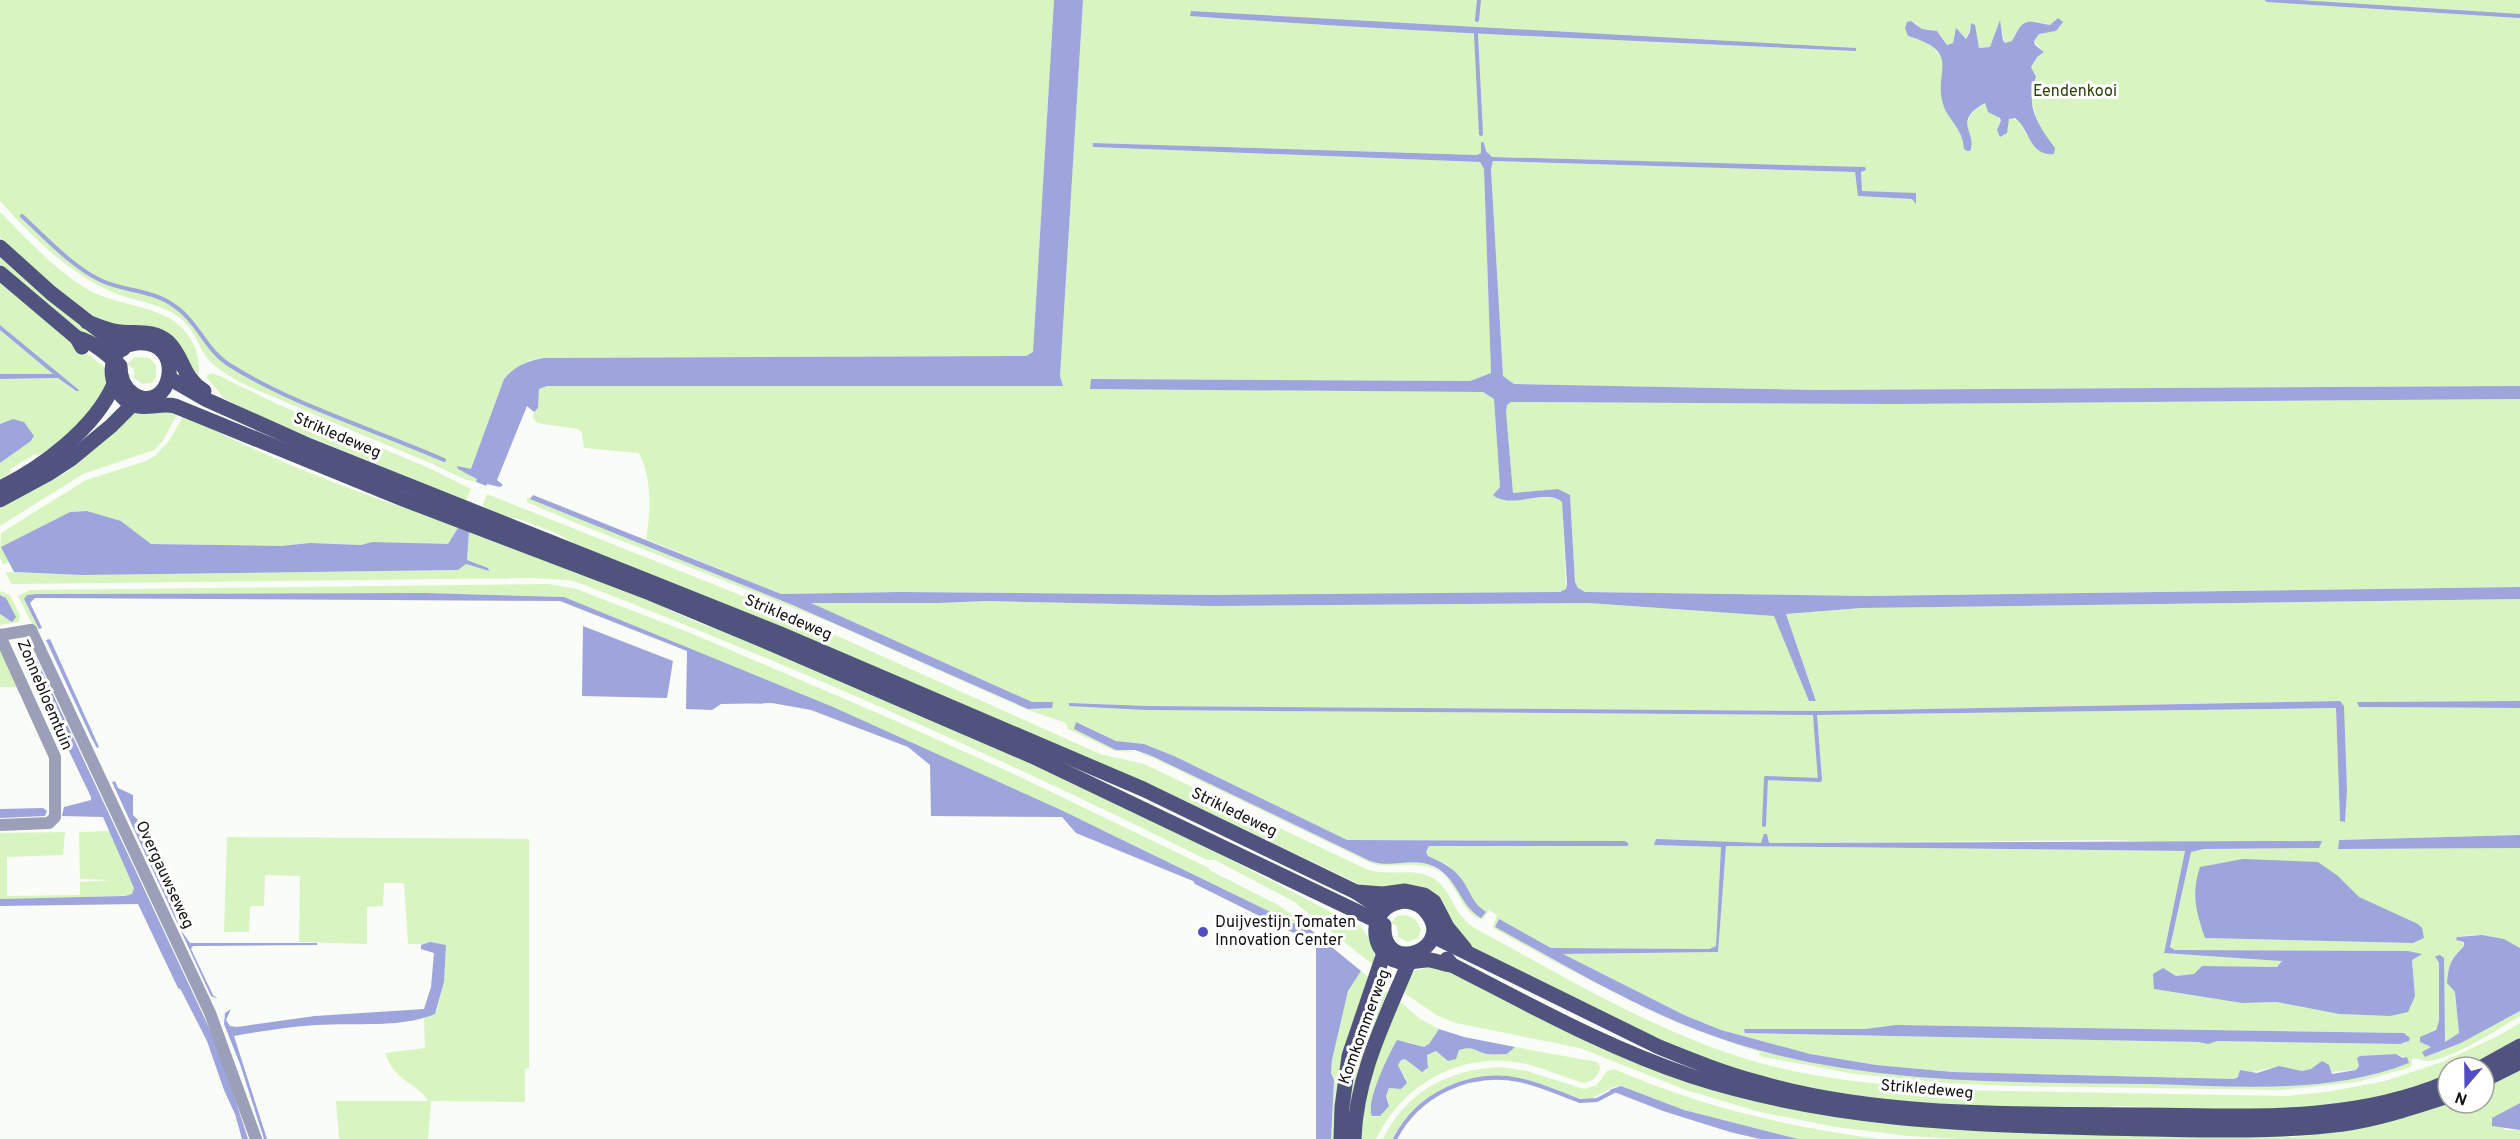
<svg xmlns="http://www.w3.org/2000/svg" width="2520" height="1139" font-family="Overpass,sans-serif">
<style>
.green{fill:#d8f4c0;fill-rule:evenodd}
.water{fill:#9ea4dc}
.pier{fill:#f9fcf7}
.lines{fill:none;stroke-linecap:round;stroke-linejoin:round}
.stream{stroke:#9ea4dc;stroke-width:4}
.minor{stroke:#9b9fb8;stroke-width:12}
.major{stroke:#4f537e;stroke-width:15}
.poi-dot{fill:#504cc3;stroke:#fff;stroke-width:2}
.labels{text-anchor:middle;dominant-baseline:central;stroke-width:6;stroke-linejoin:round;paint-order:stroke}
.park-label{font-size:16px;fill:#284206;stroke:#fff}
.street-label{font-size:16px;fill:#101110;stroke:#fff}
.poi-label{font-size:16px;fill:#101110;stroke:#fff;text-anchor:start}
</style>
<rect width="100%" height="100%" fill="#f9fcf7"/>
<!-- green -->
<g class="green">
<path d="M0 0H1054L1033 352 1026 356 544 358 530 360 504 379 471 470 458 469 477 478V482C460 480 445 468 428 462 382 443 336 424 290 404 265 393 234 383 213 364 197 350 197 328 176 315 156 302 133 301 112 292 68 273 32 236 0 201Z"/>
<path d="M1083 0H2520V386L1817 390 1514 384 1503 376 1491 169 1493 161 1855 172 1859 196 1912 199 1916 194 1862 191 1861 172 1865 167 1492 157 1486 151 1484 143 1481 153 1477 155 1093 143V147L1480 162 1484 169 1491 373 1470 381 1091 379 1090 388 1483 392 1494 399 1500 487 1493 495C1514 507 1548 490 1562 502L1566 589 1560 592 1539 593 1439 595H1215L901 592 780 594 646 539C651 512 652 478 639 453L584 448 582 433 578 429 537 423 533 418 534 412 538 408 539 389 547 386 1063 385 1060 376ZM1192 11 1856 51C1634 41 1412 32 1191 16ZM2058 18 2056 31 2039 34 2034 41 2044 52 2037 56 2031 67 2036 77 2031 98 2038 124 2054 154C2038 156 2025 134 2019 121L2011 117 2001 121 1996 115 1988 112 1985 103C1963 115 1967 129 1967 151L1957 125 1950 117 1941 91 1944 72 1942 58 1930 44 1908 36 1915 22 1922 29C1936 28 1941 33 1947 45L1953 43 1955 32 1965 39 1970 32V25L1979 48 1990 47 2000 22 2005 43 2012 41 2020 27 2035 21 2050 25Z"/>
<path d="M0 212C25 237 52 267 82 286 107 303 138 303 165 316 187 326 203 352 198 376L127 329 95 317 62 294 0 237Z"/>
<polygon points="0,255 99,339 96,344 2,266 0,264"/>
<polygon points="0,281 17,297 104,367 107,377 105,394 60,443 37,456 35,454 10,469 11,472 0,480 0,463 32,440 34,436 22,421 13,419 0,424 0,379 58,378 75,391 79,390 0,325"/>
<polygon points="0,330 54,374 0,374"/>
<polygon points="135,357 149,358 156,365 156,377 152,383 142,384 134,378 134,369 127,364"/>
<polygon points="213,373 277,404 431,469 471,489 465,504 413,479 270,421 225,399 207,378 207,375"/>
<polygon points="2520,399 2520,587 1868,596 1585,592 1578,588 1575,582 1570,495 1558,489 1513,493 1506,411 1506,405 1511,402 1894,404"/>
<polygon points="152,412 178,413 162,442 154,450 83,474 0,526 0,509 65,473 133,413"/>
<path d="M184 415C251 450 327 482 399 506 419 513 445 512 458 528L448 544 444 545 372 542 361 545 310 543 281 546 151 544 121 521 87 511 70 512 1 547 9 562 3 565 0 557 1 533 86 480 143 462 155 456 169 441Z"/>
<path d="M487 494 795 617 1100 754 1144 764 1366 869C1387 877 1411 867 1431 877 1448 886 1451 903 1462 917 1469 926 1480 931 1489 936 1570 980 1652 1029 1740 1057 1806 1079 1884 1085 1955 1090L2286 1096 2327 1092 2385 1081 2442 1062 2496 1037 2520 1023V1043L2475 1067H2448V1078L2354 1105 2195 1112 2152 1107 2115 1106 2083 1111 1984 1108 1842 1096 1724 1068 1569 999 1468 944 1386 889 1363 886 1141 780 593 554 556 533 522 520 481 510Z"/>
<path d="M527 497 856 631 1027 709 1052 708 1032 702 819 608 811 602 938 603 987 601 1213 606 1588 603 1775 616 1810 701 1816 700 1786 614 1861 608 2520 599V701L2357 702 2359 707 2520 708V835L2339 840 2338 849 2520 848V948L2504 939 2482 935 2459 936 2458 941 2464 942V946C2450 960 2449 962 2447 983L2455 992 2459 1033 2445 1042 2442 956 2436 955 2439 963V1021L2437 1027 2431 1033 2426 1045 2431 1047 2426 1057 2461 1043 2520 1011V1016C2495 1031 2459 1055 2430 1061 2422 1062 2419 1057 2412 1059L2411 1067 2357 1082 2280 1090 2012 1086 1947 1083 1855 1074 1759 1056 1760 1052C1666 1025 1580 976 1495 929L1493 927 1497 915 1489 910 1483 919C1464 919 1457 883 1440 872 1417 858 1394 870 1371 863L1153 758 1135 752 1115 751 1068 729 1066 723 1025 709 835 624 571 521 527 502ZM2339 701 2347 791 2345 822 2340 821 2336 708 1815 715 1146 710 1070 703 1148 706 1820 711ZM1078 722 1116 741 1144 744 1174 756 1347 840 1625 841 1627 846H1429L1426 852 1428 856 1446 864 1459 875 1478 908C1457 890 1443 863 1413 862 1398 861 1386 866 1370 861L1152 756 1122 749ZM1767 834 1768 843 2107 840 2319 848 2204 849 2191 852 2170 947 2175 950 2408 951 2421 954 2412 959 2415 996 2390 1016 2339 1014 2277 1002 2242 1003 2154 989 2163 969 2176 976 2194 974 2202 966 2278 967 2282 960 2164 953 2185 851 1725 846 1718 952 1563 954 1684 1015 1721 1030 1810 1054 1876 1065 1953 1072 2234 1079 2239 1075 2279 1066 2302 1071 2329 1065 2331 1072 2356 1070 2359 1066 2358 1061 2393 1054 2406 1057C2399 1061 2393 1067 2386 1070 2357 1082 2314 1084 2283 1085 2207 1085 2131 1084 2056 1082 1949 1080 1840 1075 1736 1044 1651 1019 1573 970 1495 927L1499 920 1551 948 1709 949 1716 946 1721 847 1655 845 1761 843ZM2338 876 2358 897 2384 909 2424 938 2413 943 2205 938ZM1896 1025 2404 1033 2408 1035 2406 1043 2400 1044 2216 1041 2207 1044 2198 1042 1745 1033V1029H1865Z"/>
<path d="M469 532 633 590 671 611 704 625 736 632 891 698 1188 837 1346 920 1348 917C1367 929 1377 946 1374 969L1372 964 1293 901 1215 860H1207C1003 758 794 666 582 584L569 580 533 578 11 584 6 572 81 575 458 570 466 564 489 571 488 568 467 560Z"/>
<polygon points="548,584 576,589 693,634 889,718 1014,774 1209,868 1209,870 1280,906 1306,926 1295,924 1109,833 564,597 425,593 38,594 24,599 39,629 35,630 18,596 30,590"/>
<polygon points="0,591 10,595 20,615 19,622 0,625 0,614 4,618 4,596 0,595"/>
<polygon points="0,646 20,687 0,687"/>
<polygon points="110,831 134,887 132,894 125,896 0,899 0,833 65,832 63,855 7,857 7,896 80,895 80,882 112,880 80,879 79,832"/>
<path d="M227 837 529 839V1068L525 1069V1102L431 1101 428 1139H339L336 1101H428C419 1083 395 1083 385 1053L425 1048 424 1018 435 1014 437 1010 444 982 446 945 408 944 404 883H384L383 906 367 907V944L299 942 300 876 265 875 264 906H250L249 932H224Z"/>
<polygon points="1406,915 1415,919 1421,929 1418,938 1408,942 1398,937 1397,926 1391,923 1397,916"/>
<path d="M1432 967 1448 971 1621 1057 1638 1064 1660 1066 1758 1098 2291 1137C2344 1135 2394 1112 2446 1103 2458 1102 2472 1103 2484 1103V1085L2520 1066V1103L2490 1120 2506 1130H2520V1139H1958L1908 1136 1836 1127 1760 1112 1686 1090 1580 1048 1456 1023 1438 1016 1400 990 1414 971Z"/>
<polygon points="1361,971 1371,979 1338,1139 1331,1139 1334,1080 1331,1073 1332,1060 1348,991"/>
<polygon points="1378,985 1390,995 1344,1130 1352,1061"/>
<path d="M1396 998 1420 1019 1439 1029 1429 1044 1424 1047 1408 1042 1382 1072 1370 1110 1374 1117 1380 1116 1389 1102 1386 1096 1389 1088 1401 1089 1406 1079 1398 1065 1401 1060 1405 1059 1419 1070 1426 1071 1428 1068 1427 1055 1436 1051 1446 1060 1457 1056 1459 1050C1475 1045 1475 1052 1487 1054 1493 1055 1501 1054 1507 1054L1515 1047 1597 1062 1600 1066C1600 1076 1592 1082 1583 1083 1562 1077 1542 1067 1521 1063 1459 1052 1403 1084 1376 1139H1357L1361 1109Z"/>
<path d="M1501 1067 1527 1071 1584 1089 1597 1085 1607 1071 1614 1069C1699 1106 1787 1127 1879 1139H1798L1684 1110 1621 1086 1613 1087 1589 1100C1565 1096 1543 1082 1519 1078 1468 1068 1416 1093 1392 1139H1383C1406 1091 1450 1069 1501 1067Z"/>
</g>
<!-- water -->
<g class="water">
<path d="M1054 0H1083L1060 376 1063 386H547L539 389 538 408 534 412 527 406 497 480 503 485 500 487 487 484 469 532 467 560 488 568 489 571 466 564 458 570 81 575 14 572 1 547 70 512 87 511 121 521 151 544 281 546 310 543 361 545 372 542 448 544 458 528 477 479 458 469 457 466 471 469 504 379C515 366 527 361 544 358L1026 356 1033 352Z"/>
<path d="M1191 11 1856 48V51C1634 41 1412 32 1190 16Z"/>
<path d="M2058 18 2063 22 2056 31 2039 34 2034 41 2035 45 2044 52 2037 57 2031 67 2036 77C2025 106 2037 124 2055 148L2054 154C2029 157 2029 127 2015 118L2009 119 2007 133 2000 137 1997 130 2001 121 2000 118 1988 112 1985 103C1951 122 1978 132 1970 151H1967L1964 149C1963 129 1950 122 1944 107 1931 72 1965 53 1908 36L1905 28 1907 22 1911 21 1922 29 1937 31 1947 45 1953 43 1956 28 1966 39 1970 32 1971 23 1975 25 1979 48 1990 47 2000 20 2003 40 2005 43 2012 41C2015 36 2017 31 2020 27 2028 17 2040 24 2050 25Z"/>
<path d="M1481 142 1484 143 1486 151 1492 157 1865 167 1866 170 1861 172 1862 191 1916 193V204L1912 199 1858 196 1855 172 1493 161 1491 169 1503 376 1514 384 1817 390 2520 386V399L1894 404 1511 402 1507 405 1506 411 1513 493 1558 489 1570 495 1575 582 1578 588 1585 592 1868 596 2520 587V599L1861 608 1786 614 1816 701H1809L1774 616 1588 603 1213 606 987 601 938 603H811L1032 702H1053L1052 708 1028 709 795 606 530 499 533 495 781 594 901 592 1215 595 1560 592 1566 589 1567 584 1562 502C1546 488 1510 510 1493 495L1500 487 1494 399 1483 392 1090 389 1091 379 1470 381 1491 373 1484 169 1480 162 1093 147V143L1477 155 1481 153Z"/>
<polygon points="0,325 79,390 79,391 76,391 58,378 0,379 0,374 53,374 0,330"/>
<polygon points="13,419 24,422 34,436 31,441 0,463 0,424"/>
<polygon points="425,593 564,597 833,707 1061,810 1295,924 1306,926 1361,971 1348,991 1332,1060 1331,1073 1334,1080 1331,1139 1316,1139 1316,944 1195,884 1193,881 1076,833 1062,817 931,816 930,765 908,747 811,710 772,703 721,704 712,710 686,709 687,651 560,601 35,598 30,603 42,628 39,629 24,599 27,595 38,594"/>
<polygon points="0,595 6,598 16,617 12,622 0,614"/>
<polygon points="583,626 673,661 667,698 582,696"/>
<polygon points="50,639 99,747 97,748 92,739 46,640"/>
<polygon points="35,656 219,1049 248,1139 242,1139 235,1114 224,1090 207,1041 181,990 178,988 138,904 0,906 0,899 125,896 132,894 134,888 103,817 62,816 64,807 91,800 91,797 27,663 27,658"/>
<polygon points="2340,701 2344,706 2347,791 2345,822 2340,821 2336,708 1815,715 1146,710 1069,706 1069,703 1148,706 1820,711"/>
<polygon points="2520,701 2520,708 2359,707 2357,702"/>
<path d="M1076 722 1116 741 1144 744 1174 756 1347 840 1625 841 1629 844 1627 846H1429L1426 852 1428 856C1441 862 1455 868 1463 881 1471 893 1473 904 1486 912L1481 918C1459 905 1459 880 1435 867 1413 856 1392 869 1370 861L1152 756 1135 750H1116L1074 729Z"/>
<polygon points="115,781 118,788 133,795 133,815 138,820 134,825 144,835 152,864 170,901 180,929 190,943 317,943 317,945 193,946 191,949 213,995 218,999 211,996 112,782"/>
<polygon points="43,808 47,811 45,816 0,818 0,809"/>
<path d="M1764 834H1767L1769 843 2322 841 2319 848 2204 849 2191 852 2170 947 2175 950 2408 951 2422 954 2412 960 2415 996 2408 1012 2390 1016 2339 1014 2277 1002 2242 1003 2154 989 2153 974 2163 968 2176 976 2194 974 2202 966 2277 967 2282 961 2164 953 2185 851 1726 846 1718 952 1563 954 1684 1015 1721 1030 1810 1054 1876 1065 1953 1072 2234 1079 2238 1077 2240 1070 2257 1073 2279 1066 2302 1071 2311 1069 2322 1061 2329 1065 2332 1074 2356 1070 2359 1066 2357 1058 2360 1056 2396 1054 2403 1058 2407 1057 2409 1063C2329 1095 2234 1086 2150 1084 2012 1082 1868 1085 1734 1043 1650 1017 1572 969 1495 927L1499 919 1551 948 1709 949 1716 946 1721 847 1654 845 1656 839 1761 843Z"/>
<polygon points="2520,835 2520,848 2338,849 2339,840"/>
<path d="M2243 859 2318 862 2338 876 2359 897 2418 924 2422 928 2424 938 2413 943 2205 938C2196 911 2191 894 2200 867Z"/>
<path d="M2482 935 2504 939 2520 948V1011L2461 1043 2425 1057 2422 1052 2431 1047 2420 1042V1037L2436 1030 2439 1021V963L2435 956 2440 955 2444 958 2445 1042 2459 1033 2455 992 2447 983C2449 962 2451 960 2464 946V942L2456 940 2457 937Z"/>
<path d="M430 942 446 945 444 982 435 1014C398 1029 355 1022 316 1025 289 1027 261 1031 234 1036L267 1139H264L240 1064 224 1024 225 1013 231 1009 226 1020 230 1026 237 1027 315 1016 424 1009 431 987 434 953 421 949V945Z"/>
<polygon points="1896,1025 2404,1033 2410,1038 2409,1041 2400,1044 2217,1041 2208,1044 2198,1042 1745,1033 1744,1029 1865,1029"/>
<path d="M1439 1029 1464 1037 1515 1047 1507 1054C1501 1054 1493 1055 1487 1054 1475 1052 1475 1045 1459 1050L1456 1059 1448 1061 1436 1051 1427 1055 1428 1068 1422 1072 1405 1059 1401 1060 1398 1065 1407 1083 1401 1089 1389 1088 1386 1096 1389 1106 1380 1116H1372C1365 1102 1389 1054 1397 1040L1424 1047 1429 1044Z"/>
<polygon points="1621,1086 1684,1110 1798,1139 1760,1139 1730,1132 1663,1111 1609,1090"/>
<polygon points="2520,1103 2520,1130 2492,1126 2492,1118"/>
</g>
<!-- pier -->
<polygon class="pier" points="474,481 489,487 472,533 456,527"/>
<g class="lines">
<!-- stream -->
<g class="stream">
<polyline points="2267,0 2520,16"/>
<polyline points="1477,20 1479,0"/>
<polyline points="1476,34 1481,134"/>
<path d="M22 216C46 238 70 265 100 280 122 291 152 290 173 305 197 320 205 349 228 364 290 404 376 430 444 460"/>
<polyline points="1764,825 1766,778 1820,780 1815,715"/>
<path d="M1395 1139C1418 1094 1470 1070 1519 1080 1540 1084 1560 1094 1580 1101L1597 1100 1616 1090"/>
</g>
<!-- minor -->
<g class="minor">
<polyline points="31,630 210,1013 256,1139"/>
<polyline points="0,635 31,630"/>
<polyline points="0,636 55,757 55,817 49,823 0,825"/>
</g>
<!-- major -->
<g class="major">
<polyline points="0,247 51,293 123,349"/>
<polyline points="0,273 77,338 82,347"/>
<path d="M87 322C96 325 105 329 114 331 133 335 152 328 168 342 184 357 182 378 204 391"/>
<path d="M77 338C93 341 108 355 120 366 120 377 123 387 133 394 171 418 189 339 137 343 104 346 106 389 130 403 144 411 160 402 175 406L403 499 650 593 772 644 1032 756 1377 921 1384 925C1381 979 1461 948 1424 909 1418 903 1408 900 1399 902 1370 907 1368 949 1394 960 1407 966 1418 959 1430 960 1438 961 1444 965 1452 965"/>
<polyline points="169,378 207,400 310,446 778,633 1143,789 1356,892 1383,910"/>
<path d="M0 488C42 468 95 428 114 384"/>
<polyline points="0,500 48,474 71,459 111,426 133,404"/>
<polyline points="1356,892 1383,894 1405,891 1424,895 1434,902 1447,927 1465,949"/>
<path d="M1433 936 1659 1047C1691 1060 1723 1073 1757 1082 1878 1118 2023 1114 2149 1115 2249 1116 2353 1123 2448 1082"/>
<path d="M1447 959 1452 965C1530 1005 1607 1048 1691 1076 1824 1119 1962 1125 2100 1128 2181 1129 2263 1134 2343 1124 2379 1119 2414 1107 2448 1096"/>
<polyline points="2482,1067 2520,1046"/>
<polyline points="2484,1080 2520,1062"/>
<polyline points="1341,1139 1342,1107 1349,1056 1384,953"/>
<path d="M1354 1139C1356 1074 1387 1016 1411 957"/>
</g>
</g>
<!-- markers -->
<circle class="poi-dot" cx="1203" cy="932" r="6"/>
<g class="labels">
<!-- park labels -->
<g class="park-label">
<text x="2075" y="92">Eendenkooi</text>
</g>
<!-- street labels -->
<g class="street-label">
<text transform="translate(337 436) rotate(23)">Strikledeweg</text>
<text transform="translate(788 618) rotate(23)">Strikledeweg</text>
<text transform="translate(44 695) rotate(67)">Zonnebloemtuin</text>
<text transform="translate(1234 813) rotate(26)">Strikledeweg</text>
<text transform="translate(164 875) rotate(65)">Overgauwseweg</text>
<text transform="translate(1365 1027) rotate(-70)">Komkommerweg</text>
<text transform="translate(1927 1090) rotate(5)">Strikledeweg</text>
</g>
<!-- poi labels -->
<g class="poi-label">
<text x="1215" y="923">Duijvestijn Tomaten<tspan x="1215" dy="18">Innovation Center</tspan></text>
</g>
</g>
<!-- north arrow -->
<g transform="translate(2466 1085) rotate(200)"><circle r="28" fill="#ffffff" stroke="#9fa09f" stroke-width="1.5"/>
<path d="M0-4.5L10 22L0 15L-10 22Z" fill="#504cc3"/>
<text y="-9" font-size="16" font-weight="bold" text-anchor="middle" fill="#101110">N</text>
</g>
</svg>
